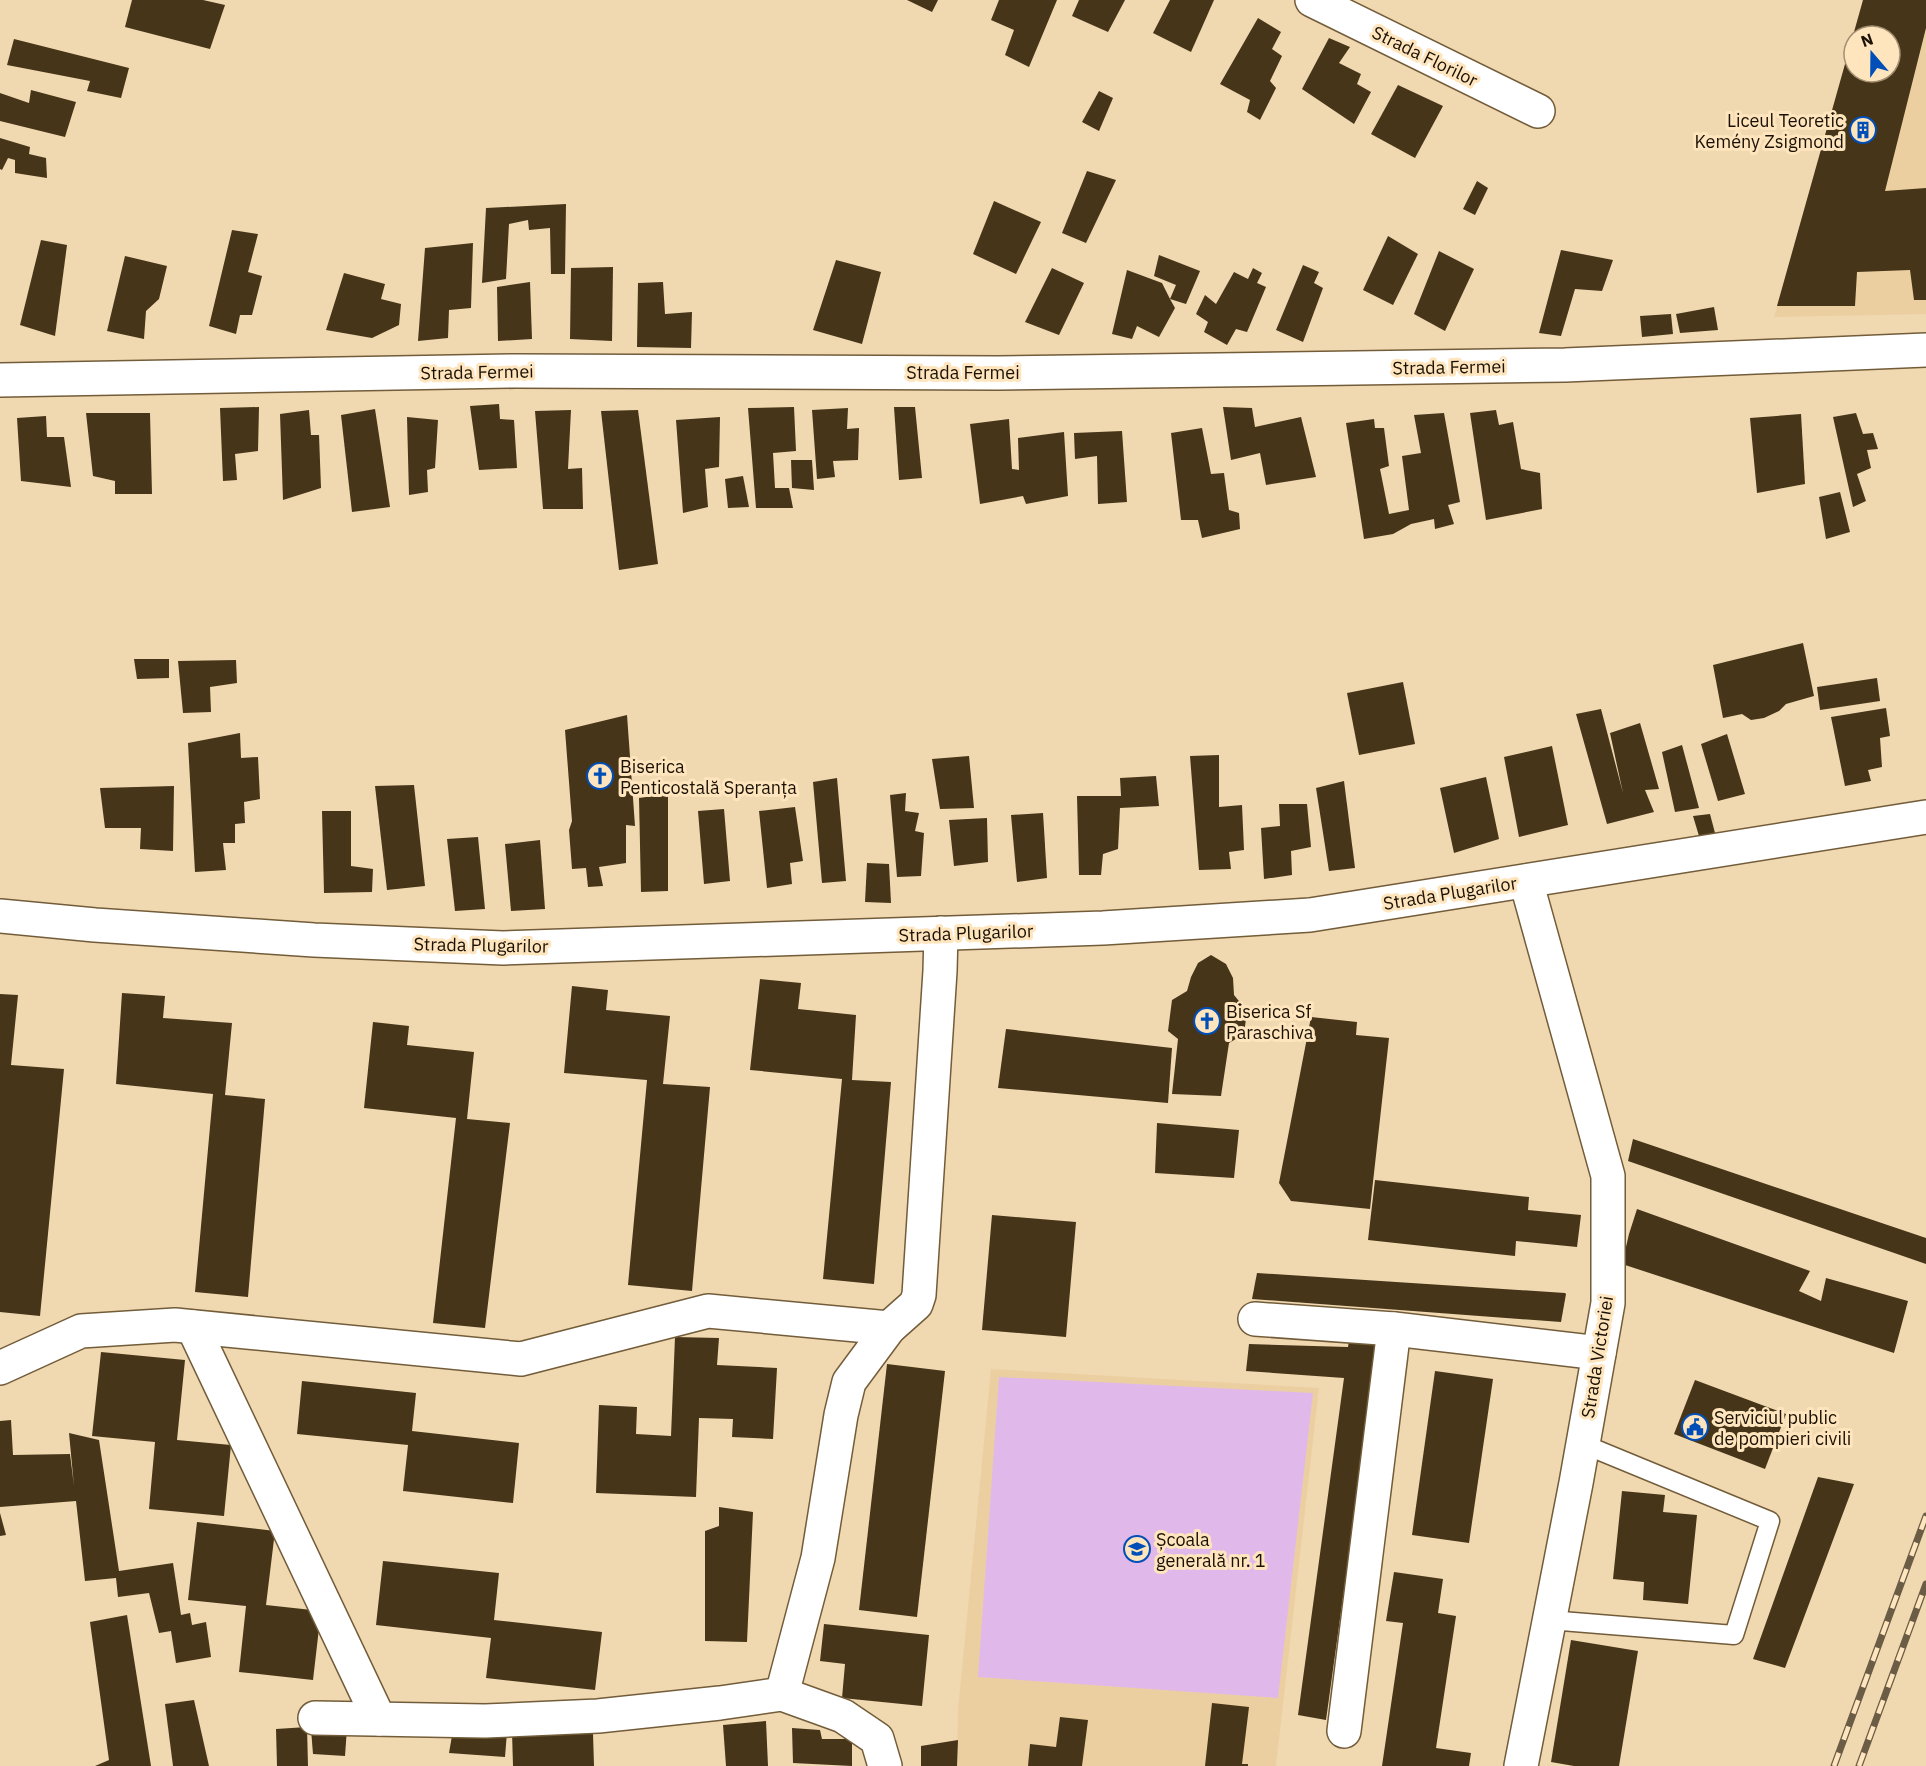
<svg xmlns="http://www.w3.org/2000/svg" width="1926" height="1766" font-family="'IBM Plex Sans',sans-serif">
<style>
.built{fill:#eccfa1;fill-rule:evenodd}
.green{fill:#e0b9ea}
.building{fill:#463518;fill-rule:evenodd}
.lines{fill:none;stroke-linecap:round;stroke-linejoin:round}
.lane-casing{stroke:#725c39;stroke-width:21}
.street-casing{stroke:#725c39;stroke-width:36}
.lane{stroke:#fff;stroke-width:18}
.street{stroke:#fff;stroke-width:33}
.rail-casing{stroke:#6b5c45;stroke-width:7}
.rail{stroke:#fee5bd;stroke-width:4.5;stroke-dasharray:14;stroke-linecap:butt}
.labels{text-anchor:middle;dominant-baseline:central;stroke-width:6;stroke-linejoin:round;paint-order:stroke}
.street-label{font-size:18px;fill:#1a1104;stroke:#fee5bd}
.poi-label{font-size:18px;fill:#1a1104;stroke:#fee5bd;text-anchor:start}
</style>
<rect width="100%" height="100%" fill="#f0d8b1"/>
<!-- built -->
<g class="built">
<path d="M1863 0H1926V314L1774 317ZM1854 36H1890V72H1854Z"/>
<polygon points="991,1369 1319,1388 1276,1766 957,1766 958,1710"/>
</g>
<!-- green -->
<polygon class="green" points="999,1377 1313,1393 1278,1698 978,1677"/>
<!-- building -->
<g class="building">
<polygon points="132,0 203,0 225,5 210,49 125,27"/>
<polygon points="907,0 938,0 932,12"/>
<polygon points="999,0 1057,0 1029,67 1005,55 1014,30 991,20"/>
<polygon points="1079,0 1125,0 1108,32 1072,16"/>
<polygon points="1170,0 1214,0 1191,52 1153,33"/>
<path d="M1863 0H1926V28L1885 191 1926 188V300H1914L1910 270 1857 272 1855 306H1777ZM1854 36H1890V72H1854Z"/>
<polygon points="1258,18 1281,32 1272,49 1282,56 1270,81 1276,88 1260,120 1247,112 1250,100 1220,84"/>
<polygon points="1329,38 1350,47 1339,63 1361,74 1357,84 1371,92 1354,124 1302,89"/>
<polygon points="14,39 129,68 121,98 87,91 90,81 7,65"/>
<polygon points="1398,85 1443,106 1415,158 1371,134"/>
<polygon points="31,90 76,102 65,137 0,121 0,93 29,103"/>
<polygon points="1099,91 1113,98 1099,131 1082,122"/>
<polygon points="0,138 30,147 29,154 46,158 47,178 15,173 15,160 8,158 2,170 0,169"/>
<polygon points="1087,171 1116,180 1086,243 1062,233"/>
<polygon points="1477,181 1488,188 1475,215 1463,209"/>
<polygon points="994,201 1041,222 1016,274 973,254"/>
<polygon points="566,204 565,274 551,274 550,228 529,230 528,220 509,224 506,279 482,283 486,208"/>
<polygon points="232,230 258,234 248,272 262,276 252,315 240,315 236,334 209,326"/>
<polygon points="1388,236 1418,254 1393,305 1363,290"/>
<polygon points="41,240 67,245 55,336 20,325"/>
<polygon points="473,243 471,308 449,310 448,338 418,341 425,248"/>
<polygon points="1561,250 1613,260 1602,291 1575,289 1561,336 1539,333"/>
<polygon points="1439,251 1474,269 1445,331 1414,314"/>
<polygon points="1159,255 1200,271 1186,304 1170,299 1175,308 1159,337 1137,326 1132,339 1112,334 1127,270 1162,283 1170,299 1176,285 1154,276"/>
<polygon points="125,256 167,266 159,299 146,311 144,339 107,331"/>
<polygon points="836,260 881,272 862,344 813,330"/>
<polygon points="1303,265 1319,272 1314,283 1323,288 1303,342 1276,330"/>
<polygon points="613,267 612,341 570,339 571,268"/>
<polygon points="1052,268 1084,283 1059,335 1025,322"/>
<polygon points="1253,268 1262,273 1257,283 1266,287 1247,332 1236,329 1227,345 1204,332 1208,322 1196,314 1205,295 1216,304 1234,272 1248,279"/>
<polygon points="344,273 385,284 381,299 401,304 399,325 372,338 326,330"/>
<polygon points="530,282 532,339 498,341 497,287"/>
<polygon points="663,282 665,314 692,312 691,348 637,347 638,283"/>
<polygon points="1714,307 1718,330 1680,333 1676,314"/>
<polygon points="1671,314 1673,334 1642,337 1640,316"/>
<polygon points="499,404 500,419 514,420 517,468 479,470 470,406"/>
<polygon points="259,407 258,451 235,454 237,480 223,481 220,408"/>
<polygon points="794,407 796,451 773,453 775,488 789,488 793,508 756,508 748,408"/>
<polygon points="894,407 915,407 922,478 899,480"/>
<polygon points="1223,407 1252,408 1255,427 1301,417 1316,477 1266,485 1260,453 1231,460"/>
<polygon points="848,408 847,429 859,428 858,460 833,461 835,477 817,479 812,410"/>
<polygon points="375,409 390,507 352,512 341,415"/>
<polygon points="309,410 311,435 319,435 321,488 283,500 280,414"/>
<polygon points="571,410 568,469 582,468 583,509 543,509 535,411"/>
<polygon points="638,410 658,564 619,570 601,411"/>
<polygon points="1496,410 1499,425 1513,422 1521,469 1540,473 1542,509 1486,520 1470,413"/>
<polygon points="86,413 150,413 152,494 115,494 115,481 93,476"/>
<polygon points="1444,413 1460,502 1448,505 1454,524 1435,529 1434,519 1411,524 1393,534 1364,539 1346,423 1374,419 1375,428 1384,428 1389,466 1380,469 1389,514 1409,510 1402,456 1421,453 1414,415"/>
<polygon points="1856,413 1863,434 1873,433 1878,449 1867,450 1871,468 1857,474 1866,501 1853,507 1833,417"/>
<polygon points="1801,414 1805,484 1757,493 1750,418"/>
<polygon points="46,416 47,437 64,437 71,487 21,481 17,418"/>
<polygon points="407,417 438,420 435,468 427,470 428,492 409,495"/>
<polygon points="720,417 719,467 705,469 708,507 683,513 676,420"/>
<polygon points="1009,419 1012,469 1019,470 1018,438 1064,432 1068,496 1026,504 1023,496 980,504 970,424"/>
<polygon points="1202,428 1211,474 1224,473 1229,510 1239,513 1240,529 1202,538 1198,520 1181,520 1171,433"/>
<polygon points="1122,431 1127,502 1098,504 1097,456 1075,459 1074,433"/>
<polygon points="791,460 812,460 814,490 792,488"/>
<polygon points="743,476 749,507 728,508 725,479"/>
<polygon points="1840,492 1850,532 1826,539 1819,497"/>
<polygon points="1803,643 1814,696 1786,704 1779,711 1764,718 1751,720 1742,714 1723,718 1713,665"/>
<polygon points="134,659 169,659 169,678 137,679"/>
<polygon points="236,660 237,683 210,687 211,712 183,713 178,661"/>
<polygon points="1877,678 1880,701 1820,710 1817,687"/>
<polygon points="1403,682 1415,744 1359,755 1347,693"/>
<polygon points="1886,708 1890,736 1880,738 1882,767 1868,770 1871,781 1845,786 1831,717"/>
<polygon points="1601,709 1623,793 1610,733 1640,723 1659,789 1645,790 1654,812 1607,824 1576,714"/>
<polygon points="627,715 635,826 626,825 626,863 599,867 603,886 588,887 586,868 572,869 569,830 572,821 565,730"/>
<polygon points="240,733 241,758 258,757 260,799 244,802 245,823 235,824 235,843 223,843 226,870 195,872 188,743"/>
<polygon points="1727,734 1745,794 1718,801 1701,744"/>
<polygon points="1682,745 1699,808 1675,812 1662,752"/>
<polygon points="1552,746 1568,825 1519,837 1504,757"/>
<polygon points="1219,755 1219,807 1242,805 1244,850 1229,852 1231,869 1199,870 1190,756"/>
<polygon points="969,756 974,808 940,809 932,759"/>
<polygon points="1156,776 1159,806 1120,808 1118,849 1103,854 1101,875 1079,875 1077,796 1121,796 1120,778"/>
<polygon points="1486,777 1499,839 1454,853 1440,788"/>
<polygon points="837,778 846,881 822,883 813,782"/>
<polygon points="1344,781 1355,868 1329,871 1316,788"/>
<polygon points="414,785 425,886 387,890 375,786"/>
<polygon points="174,786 173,851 140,849 141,828 105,828 100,788"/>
<polygon points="906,793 905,811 919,813 915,831 924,833 921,876 897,877 890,795"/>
<polygon points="668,794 668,891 641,892 639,798"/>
<polygon points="1279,804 1307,804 1311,847 1291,851 1292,875 1264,879 1261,828 1280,826"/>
<polygon points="795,807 803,861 790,863 792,884 767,888 759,811"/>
<polygon points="724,809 730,881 704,884 698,811"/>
<polygon points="322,811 351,811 351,866 373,869 372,892 324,893"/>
<polygon points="1043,813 1047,878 1017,882 1011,815"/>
<polygon points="1710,814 1715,833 1699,836 1693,816"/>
<polygon points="987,818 988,862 954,866 949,820"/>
<polygon points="478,837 485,909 455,911 447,839"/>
<polygon points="540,840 545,909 511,911 505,844"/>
<polygon points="867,863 889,864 891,903 865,902"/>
<polygon points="1211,955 1226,964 1233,978 1234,995 1247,1011 1244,1034 1229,1043 1221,1096 1172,1094 1178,1039 1168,1031 1172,1000 1187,991 1191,977 1198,963"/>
<polygon points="760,979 801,983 798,1009 856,1015 852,1080 891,1082 874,1284 823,1279 842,1079 750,1070"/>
<polygon points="572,986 608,990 606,1010 670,1016 663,1084 710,1087 692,1291 628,1285 647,1080 564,1073"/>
<polygon points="122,993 165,996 163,1018 232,1023 225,1095 265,1099 248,1297 195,1292 213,1094 116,1084"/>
<polygon points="0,994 18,995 11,1065 64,1069 40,1316 0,1312"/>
<polygon points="1311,1017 1357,1022 1356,1035 1389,1038 1370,1209 1291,1201 1279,1183"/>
<polygon points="373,1022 409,1026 407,1045 474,1052 467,1119 510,1123 485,1328 433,1323 456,1118 364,1108"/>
<polygon points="1006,1029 1172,1048 1168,1103 998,1088"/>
<polygon points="1157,1123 1239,1130 1234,1178 1155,1173"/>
<polygon points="1633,1139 1926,1238 1926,1264 1628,1161"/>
<polygon points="1375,1180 1529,1197 1528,1210 1581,1215 1577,1247 1516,1241 1515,1256 1368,1240"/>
<polygon points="1637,1209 1810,1271 1799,1291 1821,1301 1826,1278 1908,1301 1894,1353 1622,1264 1629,1234"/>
<polygon points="992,1215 1076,1222 1066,1337 982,1330"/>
<polygon points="1257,1273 1565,1293 1566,1294 1561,1322 1252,1299"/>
<polygon points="1350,1334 1379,1337 1326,1720 1298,1715 1344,1378 1246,1371 1249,1344 1348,1347"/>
<polygon points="675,1337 719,1338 717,1365 777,1368 773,1439 732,1437 733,1419 699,1418 696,1497 596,1493 599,1405 637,1407 636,1434 671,1436"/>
<polygon points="101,1352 185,1360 177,1440 231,1445 224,1516 149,1509 155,1442 92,1436"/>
<polygon points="887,1364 945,1371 917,1617 859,1610"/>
<polygon points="1435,1371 1493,1379 1469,1543 1412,1535"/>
<polygon points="1695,1380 1786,1414 1765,1469 1674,1434"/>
<polygon points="302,1381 416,1393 412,1431 519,1443 513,1503 403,1491 408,1445 297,1434"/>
<polygon points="11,1420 13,1455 70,1454 74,1486 69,1433 99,1440 119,1571 173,1563 181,1615 190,1613 192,1625 206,1622 211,1657 176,1663 171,1631 159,1633 149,1593 118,1597 116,1578 85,1581 76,1501 0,1507 0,1421"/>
<polygon points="1818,1477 1854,1484 1785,1668 1753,1659"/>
<polygon points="1622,1491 1665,1495 1663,1512 1697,1515 1688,1604 1643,1600 1644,1582 1613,1579"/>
<polygon points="719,1507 753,1512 747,1642 705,1641 705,1531 719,1526"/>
<polygon points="0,1513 6,1535 0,1536"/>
<polygon points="197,1522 275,1531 266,1605 321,1611 313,1680 239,1672 246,1606 188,1600"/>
<polygon points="383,1561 499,1573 494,1620 602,1632 595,1690 486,1678 491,1638 376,1625"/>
<polygon points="1394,1572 1443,1579 1438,1613 1456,1616 1436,1748 1471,1753 1469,1766 1382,1766 1403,1623 1386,1621"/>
<polygon points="127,1615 151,1766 95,1766 109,1760 90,1622"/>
<polygon points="824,1624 929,1635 922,1706 842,1698 845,1664 820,1661"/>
<polygon points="1571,1640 1638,1651 1619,1766 1574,1766 1551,1762"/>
<polygon points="194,1700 209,1766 173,1766 165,1704"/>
<polygon points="1212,1703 1249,1707 1242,1764 1248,1764 1248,1766 1205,1766"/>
<polygon points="1060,1717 1088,1720 1082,1766 1028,1766 1030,1744 1056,1747"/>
<polygon points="766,1721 768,1766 726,1766 723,1725"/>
<polygon points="307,1727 308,1766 277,1766 276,1729"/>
<polygon points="347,1728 345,1756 313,1754 311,1729"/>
<polygon points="792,1728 820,1730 822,1739 852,1739 852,1766 793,1763"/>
<polygon points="453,1730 507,1732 505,1757 449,1753"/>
<polygon points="512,1732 593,1734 594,1766 513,1766"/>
<polygon points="958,1740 957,1766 921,1766 921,1746"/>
</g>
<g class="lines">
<defs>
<polyline id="lane" points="1549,1620 1734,1635 1770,1521 1583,1444"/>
<g id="street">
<polyline points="1312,0 1538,111"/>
<polyline points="0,380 515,371 998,373 1565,365 1926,350"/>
<polyline points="0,916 95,925 314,940 503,948 1103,928 1310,915 1926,817"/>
<polyline points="1255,1319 1394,1329 1599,1353"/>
<polyline points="193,1327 379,1719"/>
<polyline points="0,1368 81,1331 175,1325 521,1359 708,1311 889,1328"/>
<polyline points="782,1694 818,1558 841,1415 849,1382 889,1328 916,1304 919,1295 940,971 941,933"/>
<polyline points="315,1718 485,1721 598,1716 720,1703 782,1694 843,1716 877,1739 885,1766"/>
<polyline points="1344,1731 1394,1329"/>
<polyline points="1521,1766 1576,1483 1608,1303 1608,1176 1526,881"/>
</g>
</defs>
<!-- lane casing -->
<use href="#lane" class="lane-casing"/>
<!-- street casing -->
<use href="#street" class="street-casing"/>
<!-- lane -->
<use href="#lane" class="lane"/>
<!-- street -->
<use href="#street" class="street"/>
<defs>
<g id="rail">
<polyline points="1834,1766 1926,1516"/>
<polyline points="1859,1766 1926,1584"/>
</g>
</defs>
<!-- rail casing -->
<use href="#rail" class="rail-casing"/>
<!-- rail -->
<use href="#rail" class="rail"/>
</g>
<!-- icons -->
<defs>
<symbol id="building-ring" viewBox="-11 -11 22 22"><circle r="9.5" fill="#fee5bd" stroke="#004eb7" stroke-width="1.5"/><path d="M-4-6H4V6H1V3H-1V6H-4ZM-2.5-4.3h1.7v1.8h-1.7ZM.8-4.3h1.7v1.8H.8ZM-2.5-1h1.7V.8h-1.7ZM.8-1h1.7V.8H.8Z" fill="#004eb7"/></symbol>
<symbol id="church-ring" viewBox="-11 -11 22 22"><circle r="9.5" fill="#fee5bd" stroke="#004eb7" stroke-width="1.5"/><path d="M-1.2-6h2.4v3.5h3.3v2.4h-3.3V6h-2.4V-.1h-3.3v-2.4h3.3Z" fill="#004eb7"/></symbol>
<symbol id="civic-ring" viewBox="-11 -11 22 22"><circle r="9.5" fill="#fee5bd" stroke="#004eb7" stroke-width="1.5"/><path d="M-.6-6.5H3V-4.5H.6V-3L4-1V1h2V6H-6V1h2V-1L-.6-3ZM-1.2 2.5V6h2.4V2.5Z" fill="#004eb7"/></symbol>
<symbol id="school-ring" viewBox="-11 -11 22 22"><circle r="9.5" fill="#fee5bd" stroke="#004eb7" stroke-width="1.5"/><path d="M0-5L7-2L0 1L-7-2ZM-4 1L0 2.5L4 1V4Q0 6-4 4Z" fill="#004eb7"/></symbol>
</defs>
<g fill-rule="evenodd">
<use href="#building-ring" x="1848" y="115" width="30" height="30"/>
<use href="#church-ring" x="585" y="761" width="30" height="30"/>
<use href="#church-ring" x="1192" y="1006" width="30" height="30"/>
<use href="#civic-ring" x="1680" y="1412" width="30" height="30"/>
<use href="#school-ring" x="1122" y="1534" width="30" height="30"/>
</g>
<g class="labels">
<!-- street labels -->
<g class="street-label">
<text transform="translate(1425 56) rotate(26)">Strada Florilor</text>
<text transform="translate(1449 367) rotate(-1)">Strada Fermei</text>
<text transform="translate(477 372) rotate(-1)">Strada Fermei</text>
<text x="963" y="372">Strada Fermei</text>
<text transform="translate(1450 893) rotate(-9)">Strada Plugarilor</text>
<text transform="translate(966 933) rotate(-2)">Strada Plugarilor</text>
<text transform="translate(481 945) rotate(1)">Strada Plugarilor</text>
<text transform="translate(1597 1357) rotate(-81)">Strada Victoriei</text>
</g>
<!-- poi labels -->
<g class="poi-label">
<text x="1844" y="120" text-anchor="end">Liceul Teoretic<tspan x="1844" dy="21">Kemény Zsigmond</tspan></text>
<text x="620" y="766">Biserica<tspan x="620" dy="21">Penticostală Speranța</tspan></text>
<text x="1226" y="1011">Biserica Sf<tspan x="1226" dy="21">Paraschiva</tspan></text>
<text x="1714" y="1417">Serviciul public<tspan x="1714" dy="21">de pompieri civili</tspan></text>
<text x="1156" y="1539">Școala<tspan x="1156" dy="21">generală nr. 1</tspan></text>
</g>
</g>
<!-- north arrow -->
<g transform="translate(1872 54) rotate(340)"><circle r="28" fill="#fee5bd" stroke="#a39073" stroke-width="1.5"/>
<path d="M0-4.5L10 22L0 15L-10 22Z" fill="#004eb7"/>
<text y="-9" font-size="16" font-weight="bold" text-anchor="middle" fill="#1a1104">N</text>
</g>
</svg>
